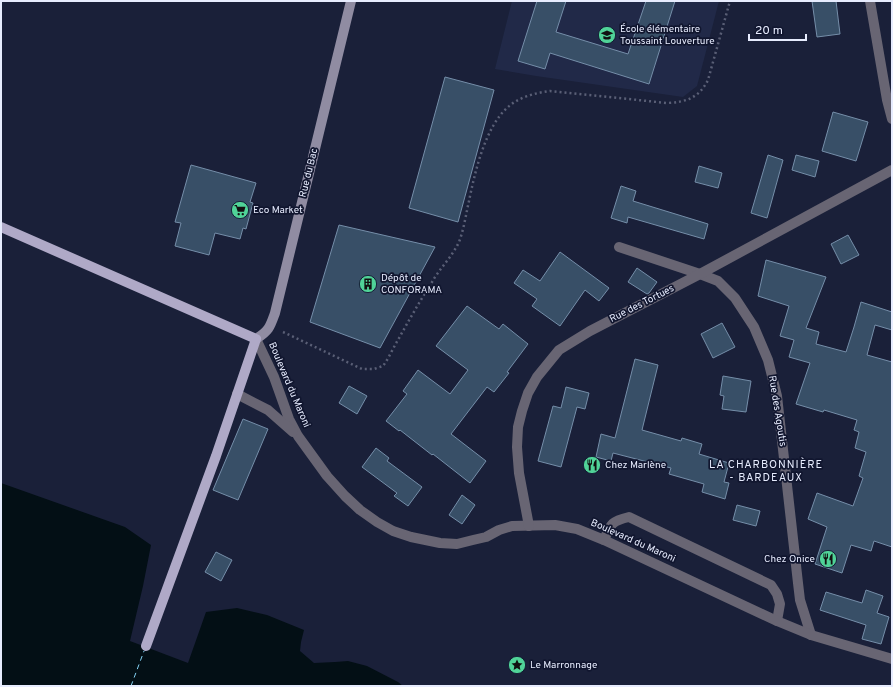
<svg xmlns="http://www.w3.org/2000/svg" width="893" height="687" font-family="Overpass,sans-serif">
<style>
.built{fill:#212948}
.water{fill:#030f15}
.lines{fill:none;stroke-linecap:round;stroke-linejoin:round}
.ferry{stroke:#83d2f4;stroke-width:1;stroke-dasharray:5 4;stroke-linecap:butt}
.building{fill:#384f67;stroke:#758ea9}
.path{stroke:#5a5f76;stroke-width:2.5;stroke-dasharray:2 3;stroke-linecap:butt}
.lane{stroke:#686573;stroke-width:10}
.street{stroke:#686573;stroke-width:10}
.secondary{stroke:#908ca2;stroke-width:10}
.primary{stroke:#afa9c7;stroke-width:10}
.labels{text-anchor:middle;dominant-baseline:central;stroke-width:3.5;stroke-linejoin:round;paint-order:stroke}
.poi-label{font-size:10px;fill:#e7ecfe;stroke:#11162f;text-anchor:start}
.street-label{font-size:10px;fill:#e7ecfe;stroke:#11162f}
.neighbourhood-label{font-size:11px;letter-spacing:1px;fill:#e7ecfe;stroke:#11162f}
</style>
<rect width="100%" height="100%" fill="#1a2039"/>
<!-- built -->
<polygon class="built" points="512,1 719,1 697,86 683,97 536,76 495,69"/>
<!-- water -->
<polygon class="water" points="1,483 125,527 151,545 143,586 130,641 188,663 206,612 237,608 267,615 304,630 301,642 300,651 314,663 335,662 348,661 367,666 398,682 403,686 1,686"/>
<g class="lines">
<!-- ferry -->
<polyline class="ferry" points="131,686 144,651"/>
</g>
<!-- building -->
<g class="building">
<polygon points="537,1 566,1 556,32 628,54 646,1 675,1 649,84 550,53 545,69 518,61"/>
<polygon points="812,1 836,1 840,34 817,37"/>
<polygon points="445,77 494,90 458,222 409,208"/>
<polygon points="833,112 868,122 856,161 822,151"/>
<polygon points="768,155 783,160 767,218 751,213"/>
<polygon points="796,155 819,161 815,177 792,170"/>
<polygon points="191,165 256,183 250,202 253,203 246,229 243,228 240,239 215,233 209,255 175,246 181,223 175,222"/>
<polygon points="699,166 722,173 718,188 695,182"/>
<polygon points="621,186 636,191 633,201 708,224 704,239 628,217 627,223 611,218"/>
<polygon points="339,225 435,247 380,348 310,322"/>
<polygon points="848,235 859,255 841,264 831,244"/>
<polygon points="560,252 609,288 599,301 585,290 560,326 532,306 537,299 514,283 523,270 540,281"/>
<polygon points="766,260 826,277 806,328 819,332 816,344 846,352 854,327 861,302 892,312 892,330 875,325 867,355 892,362 892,547 874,541 871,551 851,545 842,573 815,564 827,527 808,519 817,493 853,506 863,478 859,476 866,452 855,448 859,432 854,430 857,420 824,410 823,412 796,404 810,363 789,357 794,340 780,336 789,306 758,296"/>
<polygon points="637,268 657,282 649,293 647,294 628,282"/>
<polygon points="467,306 499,329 503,324 528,344 507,372 509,373 494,392 487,387 451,434 486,461 470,483 433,454 432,455 400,430 399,431 386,421 407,394 403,391 418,370 450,394 468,370 436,346"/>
<polygon points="722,323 735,347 713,358 701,334"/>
<polygon points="635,359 658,365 642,430 681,441 682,438 702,444 699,454 729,463 724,482 729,483 725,499 702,492 704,484 669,474 671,468 613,453 611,461 596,457 601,434 615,438"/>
<polygon points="723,376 751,381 746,412 722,409 724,396 720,395"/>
<polygon points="349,386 367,396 357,414 339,403"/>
<polygon points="566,387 589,393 585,409 577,407 561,467 538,461 553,406 561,408"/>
<polygon points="243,419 268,429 238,500 213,490"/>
<polygon points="376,448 389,458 387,461 422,487 408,506 394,496 397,493 362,467"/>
<polygon points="462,495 475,505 462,524 449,515"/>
<polygon points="737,505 760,511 756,526 733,520"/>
<polygon points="216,552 232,560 221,581 205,572"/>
<polygon points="866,590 883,596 877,613 889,617 881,644 862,639 866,625 820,610 826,592 862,603"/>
</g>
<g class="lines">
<!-- path -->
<path class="path" d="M283 332 362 369H374L383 366C389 358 393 348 398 340 409 320 420 301 432 282 440 268 452 257 459 242 464 229 466 214 469 201 475 172 485 127 508 107 519 97 535 93 550 91L667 103C686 102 699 98 708 80L730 1"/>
<!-- lane -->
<path class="lane" d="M604 540C611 523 612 521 629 517L771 585 777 594 780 604 777 621"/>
<!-- street -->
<g class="street">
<polyline points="870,1 887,100 892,119"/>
<polyline points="619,247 700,274 718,281 735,298 754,327 768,360 777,396 798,583 800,600 811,635"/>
<polyline points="256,339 274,377 289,419 298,436 327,476 345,496 360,510 377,522 393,531 411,537 440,543 457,544 473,540 486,537 499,530 512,526 555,525 577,529 604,540 777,621 811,635 892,659"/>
<polyline points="237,394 268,410 293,432"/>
<polyline points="529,526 519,473 517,447 518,427 522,411 528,393 537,377 559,350 590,331 700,274 892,170"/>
</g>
<!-- secondary -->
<path class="secondary" d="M256 339C269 331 270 327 275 313L351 1"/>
<!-- primary -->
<polyline class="primary" points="1,227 256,339 216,456 146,646"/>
</g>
<!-- icons -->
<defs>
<symbol id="school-disc" viewBox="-11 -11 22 22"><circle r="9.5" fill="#50d398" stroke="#11162f"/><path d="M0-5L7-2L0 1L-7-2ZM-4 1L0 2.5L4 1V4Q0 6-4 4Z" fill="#111"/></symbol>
<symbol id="supermarket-disc" viewBox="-11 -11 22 22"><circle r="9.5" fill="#50d398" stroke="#11162f"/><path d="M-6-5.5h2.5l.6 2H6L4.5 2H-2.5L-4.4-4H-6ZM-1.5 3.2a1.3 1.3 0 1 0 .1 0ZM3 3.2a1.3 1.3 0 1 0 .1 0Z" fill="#111"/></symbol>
<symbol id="building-disc" viewBox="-11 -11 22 22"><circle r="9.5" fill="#50d398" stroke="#11162f"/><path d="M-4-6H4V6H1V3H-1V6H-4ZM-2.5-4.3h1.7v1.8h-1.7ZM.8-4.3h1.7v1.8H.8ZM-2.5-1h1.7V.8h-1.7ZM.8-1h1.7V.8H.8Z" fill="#111"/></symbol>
<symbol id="restaurant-disc" viewBox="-11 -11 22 22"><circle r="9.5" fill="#50d398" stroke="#11162f"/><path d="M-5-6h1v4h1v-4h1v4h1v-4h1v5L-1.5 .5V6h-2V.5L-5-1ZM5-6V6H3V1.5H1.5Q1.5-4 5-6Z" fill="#111"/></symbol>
<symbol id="sight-disc" viewBox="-11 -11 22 22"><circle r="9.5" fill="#50d398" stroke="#11162f"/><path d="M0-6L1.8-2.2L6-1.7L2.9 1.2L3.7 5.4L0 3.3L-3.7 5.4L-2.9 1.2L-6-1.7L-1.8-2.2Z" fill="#111"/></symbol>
</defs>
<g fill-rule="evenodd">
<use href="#school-disc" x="597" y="25" width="20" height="20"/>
<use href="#supermarket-disc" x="230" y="200" width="20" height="20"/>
<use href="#building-disc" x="358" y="274" width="20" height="20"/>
<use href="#restaurant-disc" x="582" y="455" width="20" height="20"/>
<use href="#restaurant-disc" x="818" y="549" width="20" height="20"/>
<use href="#sight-disc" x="507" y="655" width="20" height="20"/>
</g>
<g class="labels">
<!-- poi labels -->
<g class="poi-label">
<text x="620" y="29">École élémentaire<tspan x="620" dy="12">Toussaint Louverture</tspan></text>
<text x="253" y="210">Eco Market</text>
<text x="381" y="278">Dépôt de<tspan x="381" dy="12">CONFORAMA</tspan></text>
<text x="605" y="465">Chez Marlène</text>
<text x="815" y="559" text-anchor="end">Chez Onice</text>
<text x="530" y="665">Le Marronnage</text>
</g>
<!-- street labels -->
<g class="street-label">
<text transform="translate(309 173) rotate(-76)">Rue du Bac</text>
<text transform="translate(642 304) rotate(-27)">Rue des Tortues</text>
<text transform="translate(289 385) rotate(67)">Boulevard du Maroni</text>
<text transform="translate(777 411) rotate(81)">Rue des Agoutis</text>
<text transform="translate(633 541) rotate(24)">Boulevard du Maroni</text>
</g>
<!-- neighbourhood labels -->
<g class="neighbourhood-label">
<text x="766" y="465">LA CHARBONNIÈRE<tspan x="766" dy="13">- BARDEAUX</tspan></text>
</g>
</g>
<!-- border -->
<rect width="893" height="687" fill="none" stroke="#e7ecfe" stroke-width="4"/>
<!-- scale -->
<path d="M749 34v6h57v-6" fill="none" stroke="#e7ecfe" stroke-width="2"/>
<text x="755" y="34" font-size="12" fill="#e7ecfe" stroke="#11162f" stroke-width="3" paint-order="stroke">20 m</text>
</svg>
